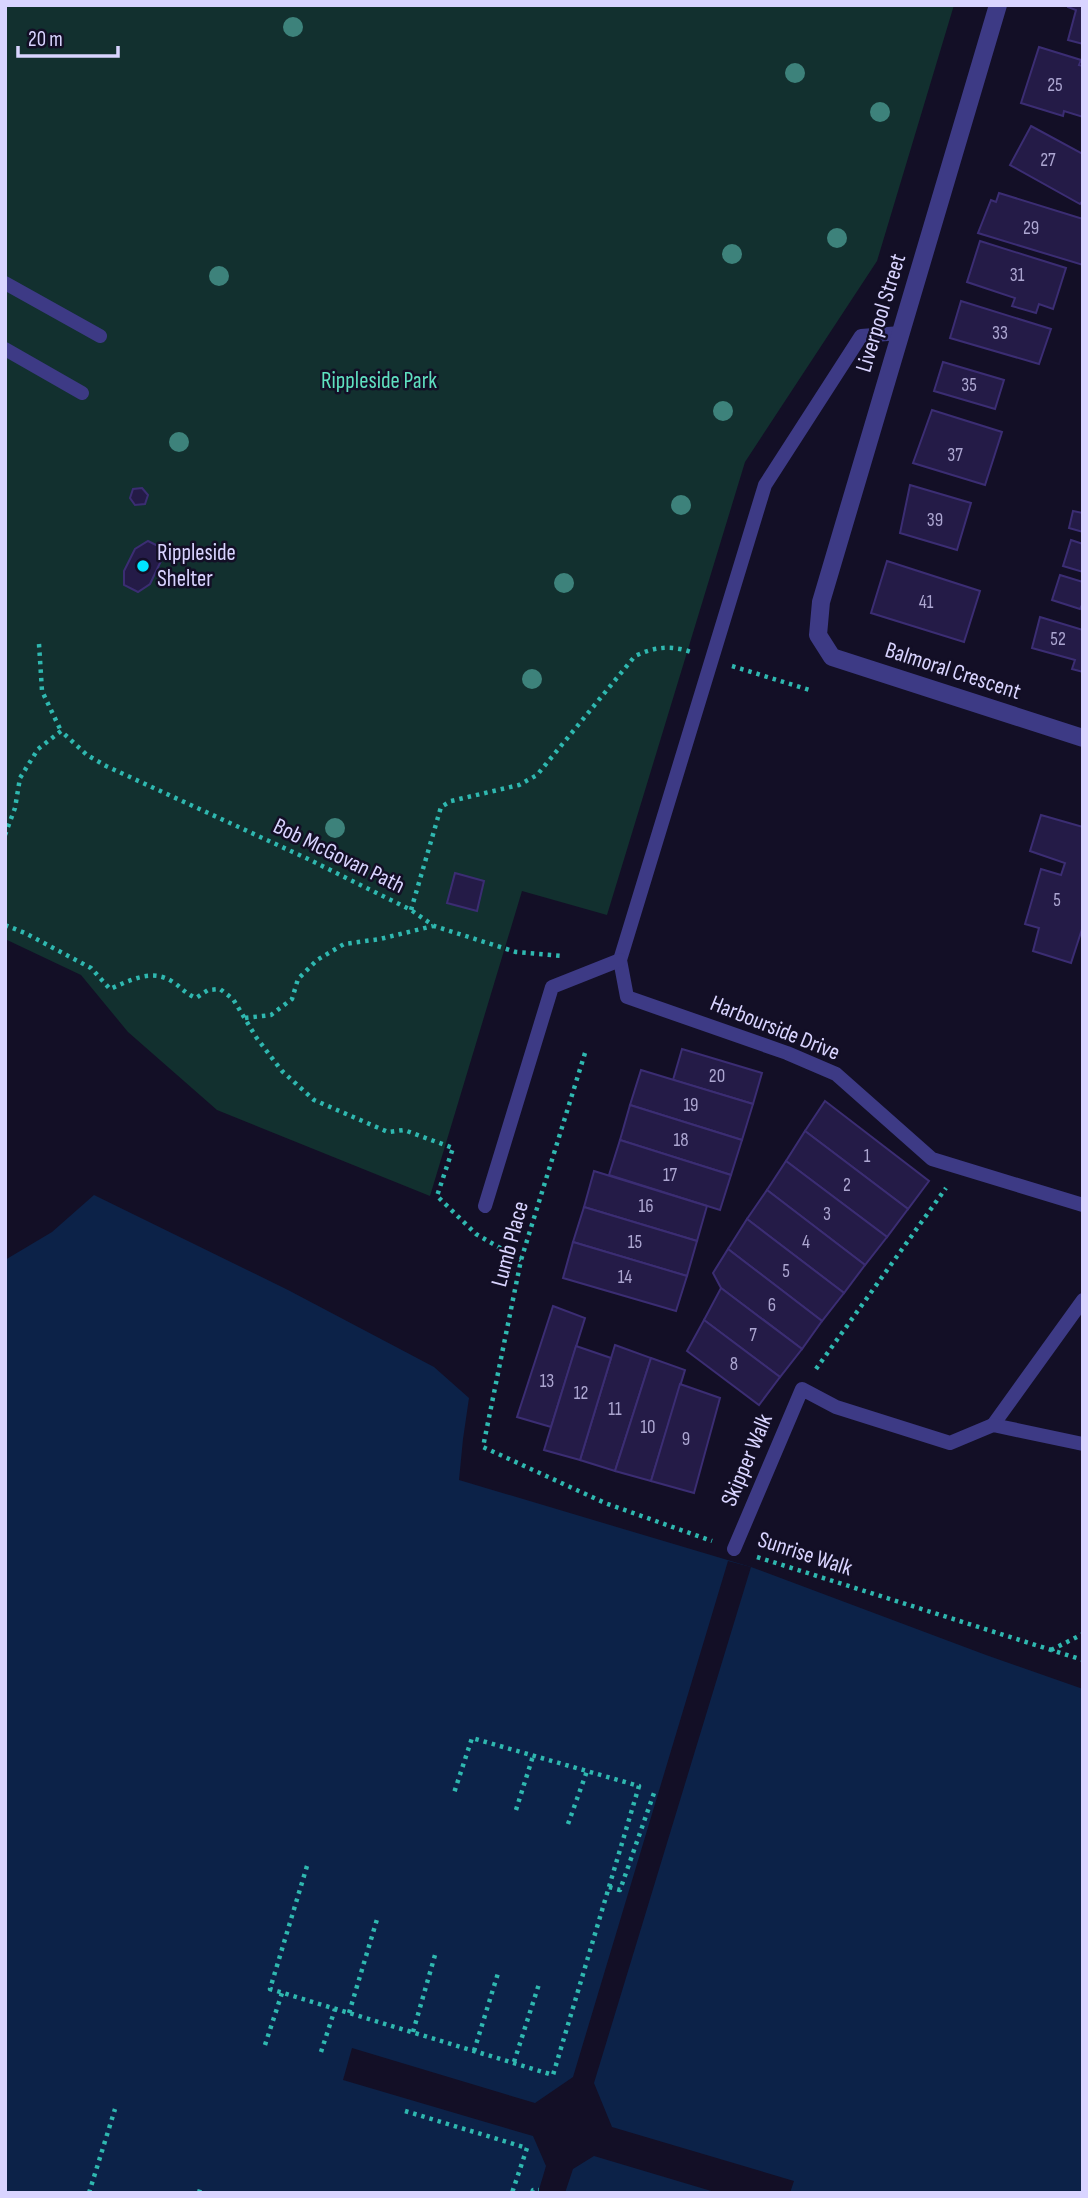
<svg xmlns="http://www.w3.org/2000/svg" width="1088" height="2198" font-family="'Sofia Sans Condensed',sans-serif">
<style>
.green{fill:#12302f}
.water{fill:#0c2248}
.pier{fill:#130f26}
.building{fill:#241b47;stroke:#3b2d73;stroke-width:2}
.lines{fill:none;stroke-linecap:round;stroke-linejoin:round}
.path{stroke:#2fb8b0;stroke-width:4.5;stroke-dasharray:3.5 5;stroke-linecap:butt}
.lane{stroke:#3d3a85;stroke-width:14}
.street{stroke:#3d3a85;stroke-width:18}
.tree{fill:#3d827b}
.poi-dot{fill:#00e5ff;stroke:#130f26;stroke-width:2.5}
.labels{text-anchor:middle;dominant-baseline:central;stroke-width:5;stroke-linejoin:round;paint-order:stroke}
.number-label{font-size:19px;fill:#aca6d1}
.street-label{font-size:23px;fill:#d9d4ff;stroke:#130f26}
.park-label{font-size:23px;fill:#5fe0c0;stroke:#130f26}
.poi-label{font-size:23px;fill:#d9d4ff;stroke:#130f26;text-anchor:start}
</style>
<rect width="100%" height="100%" fill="#130f26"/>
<!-- green -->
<polygon class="green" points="5,5 954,5 877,261 745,462 607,915 522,891 430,1196 217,1110 128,1032 81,975 5,939"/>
<!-- water -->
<polygon class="water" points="94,1195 288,1290 434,1367 469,1398 463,1439 459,1480 751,1567 986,1655 1083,1689 1083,2193 5,2193 5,1260 52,1232"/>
<!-- pier -->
<polygon class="pier" points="728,1561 751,1567 594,2083 612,2127 794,2181 790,2193 718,2193 594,2156 573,2169 565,2193 538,2193 546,2166 533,2136 343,2080 352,2048 535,2103 573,2077"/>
<!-- building -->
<g class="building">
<polygon points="1068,5 1083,5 1083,44 1068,40 1076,10 1068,7"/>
<polygon points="1039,47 1081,60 1079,65 1083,66 1083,117 1064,111 1063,116 1021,103"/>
<polygon points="1031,126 1083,154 1083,200 1080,204 1010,165"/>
<polygon points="999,193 1083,219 1083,265 978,233 991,200 996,202"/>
<polygon points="980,241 1066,268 1053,309 1039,304 1036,313 1012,306 1015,298 967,282"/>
<polygon points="961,301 1051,329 1039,364 950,338"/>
<polygon points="943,362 1004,380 995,409 934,391"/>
<polygon points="932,410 1002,432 985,485 913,463"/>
<polygon points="910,485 971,503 957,550 900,533"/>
<polygon points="142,488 148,495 145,504 135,505 130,498 133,489"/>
<polygon points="1073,511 1083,513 1083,532 1069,528"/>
<polygon points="1071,540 1083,544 1083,572 1063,566"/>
<polygon points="148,541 160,547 161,561 150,584 138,592 124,585 124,571 135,549"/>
<polygon points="887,561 980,591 964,642 871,613"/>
<polygon points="1060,575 1083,582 1083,603 1080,609 1052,600"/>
<polygon points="1040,617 1083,630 1083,672 1072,669 1075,660 1032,648"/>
<polygon points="1041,815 1083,827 1083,926 1071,963 1033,951 1039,928 1025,924 1041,869 1061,875 1065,863 1030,851"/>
<polygon points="455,873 484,881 477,911 447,903"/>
<polygon points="682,1049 762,1073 753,1104 673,1080"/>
<polygon points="641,1070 753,1104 742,1140 630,1105"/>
<polygon points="825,1101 929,1181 908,1209 805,1131"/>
<polygon points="630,1105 742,1140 731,1175 620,1140"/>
<polygon points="805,1131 908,1209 887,1237 786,1161"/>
<polygon points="620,1140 731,1175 720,1210 609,1175"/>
<polygon points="786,1161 887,1237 865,1265 767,1190"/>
<polygon points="594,1171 707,1206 697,1241 584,1207"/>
<polygon points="767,1190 865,1265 844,1293 747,1219"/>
<polygon points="584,1207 697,1241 687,1276 573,1242"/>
<polygon points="747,1219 844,1293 822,1321 728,1249"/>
<polygon points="573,1242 687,1276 676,1311 563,1278"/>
<polygon points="728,1249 822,1321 802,1349 721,1288 713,1273"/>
<polygon points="721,1288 802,1349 780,1377 704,1320"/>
<polygon points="553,1306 585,1318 551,1427 517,1417"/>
<polygon points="704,1320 780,1377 759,1405 687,1351"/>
<polygon points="615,1345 651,1358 615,1471 580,1460"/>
<polygon points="576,1346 611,1358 580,1460 544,1450"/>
<polygon points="651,1358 685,1370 651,1481 615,1471"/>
<polygon points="680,1384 720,1398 694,1493 651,1481"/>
</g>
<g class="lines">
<!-- path -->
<g class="path">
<polyline points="39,644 42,691 61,731"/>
<polyline points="732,666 813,691"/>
<polyline points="5,835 15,808 20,778 38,749 61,731 87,755 106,766 306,858 411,910 434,926 516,952 563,956"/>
<path d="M411 910 441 807 451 801 519 785 537 775 635 656C654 647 671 645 691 652"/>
<path d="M5 925 25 933 91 968 110 989C131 980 152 968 173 982 182 988 186 994 196 998L208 990 220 989 233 999 256 1037 282 1071 314 1100 388 1132 404 1130 453 1148 437 1196 476 1234 521 1260"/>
<polyline points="245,1018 271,1015 292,999 298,979 317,960 344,944 380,939 433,926"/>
<polyline points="585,1053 521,1260 483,1447 605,1503 712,1541"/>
<polyline points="816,1369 946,1188"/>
<polyline points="757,1557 1083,1660"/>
<polyline points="1051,1650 1083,1634"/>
<polyline points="516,1810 533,1756"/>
<polyline points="568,1824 587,1771"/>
<polyline points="307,1866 270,1989 553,2075 639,1786 472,1738 454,1793"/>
<polyline points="609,1887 620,1890 654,1793 657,1794"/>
<polyline points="349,2013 378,1916"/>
<polyline points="413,2032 435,1955"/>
<polyline points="265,2045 282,1993"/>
<polyline points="474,2051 499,1970"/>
<polyline points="321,2052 335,2009"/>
<polyline points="514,2062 539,1984"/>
<polyline points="405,2111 527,2148 512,2193"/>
<polyline points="89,2193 115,2109"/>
<polyline points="199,2193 201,2185"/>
<polyline points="532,2193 533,2190 539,2190"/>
</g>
<!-- lane -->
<g class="lane">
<polyline points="5,283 100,336"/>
<polyline points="901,333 861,336 765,485 620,960 627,997 787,1053 836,1074 932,1159 1083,1205"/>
<polyline points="5,349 82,393"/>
<polyline points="485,1206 552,987 620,960"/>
<polyline points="993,1425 1083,1300"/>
<polyline points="734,1549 802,1389 836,1407 950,1443 993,1425 1083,1444"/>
</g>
<!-- street -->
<polyline class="street" points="998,5 821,602 818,635 832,657 1083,738"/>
</g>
<!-- trees -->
<g class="tree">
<circle cx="293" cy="27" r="10"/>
<circle cx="795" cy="73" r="10"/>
<circle cx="880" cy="112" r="10"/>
<circle cx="837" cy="238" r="10"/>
<circle cx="732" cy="254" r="10"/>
<circle cx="219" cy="276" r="10"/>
<circle cx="723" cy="411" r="10"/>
<circle cx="179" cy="442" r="10"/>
<circle cx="681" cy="505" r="10"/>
<circle cx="564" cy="583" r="10"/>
<circle cx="532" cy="679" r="10"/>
<circle cx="335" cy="828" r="10"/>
</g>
<!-- markers -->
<circle class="poi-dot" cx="143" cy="566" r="7"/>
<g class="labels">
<!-- number labels -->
<g class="number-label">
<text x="1055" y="85">25</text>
<text x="1048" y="160">27</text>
<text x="1031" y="228">29</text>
<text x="1017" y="275">31</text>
<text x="1000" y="333">33</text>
<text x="969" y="385">35</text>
<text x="955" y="455">37</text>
<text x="935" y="520">39</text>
<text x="926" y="602">41</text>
<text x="1058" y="639">52</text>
<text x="1057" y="900">5</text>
<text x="717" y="1076">20</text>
<text x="691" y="1105">19</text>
<text x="681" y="1140">18</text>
<text x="867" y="1156">1</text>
<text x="670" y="1175">17</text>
<text x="847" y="1185">2</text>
<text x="646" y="1206">16</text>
<text x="827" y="1214">3</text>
<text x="635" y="1242">15</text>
<text x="806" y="1242">4</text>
<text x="786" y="1271">5</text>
<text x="625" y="1277">14</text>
<text x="772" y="1305">6</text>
<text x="753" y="1335">7</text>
<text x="734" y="1364">8</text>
<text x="547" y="1381">13</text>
<text x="581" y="1393">12</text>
<text x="615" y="1409">11</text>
<text x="648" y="1427">10</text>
<text x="686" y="1439">9</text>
</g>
<!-- street labels -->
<g class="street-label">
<text transform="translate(881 313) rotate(-73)">Liverpool Street</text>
<text transform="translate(953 671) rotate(18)">Balmoral Crescent</text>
<text transform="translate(339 856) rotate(26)">Bob McGovan Path</text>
<text transform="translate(775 1028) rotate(22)">Harbourside Drive</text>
<text transform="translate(510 1244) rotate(-75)">Lumb Place</text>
<text transform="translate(747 1460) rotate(-67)">Skipper Walk</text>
<text transform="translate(805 1554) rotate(18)">Sunrise Walk</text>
</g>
<!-- park labels -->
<g class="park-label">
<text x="379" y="381">Rippleside Park</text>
</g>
<!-- poi labels -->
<g class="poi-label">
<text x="157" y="553">Rippleside<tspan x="157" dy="26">Shelter</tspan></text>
</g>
</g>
<!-- border -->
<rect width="1088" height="2198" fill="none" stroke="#d9d4ff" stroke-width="14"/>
<!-- scale -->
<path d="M18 46v10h100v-10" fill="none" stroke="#d9d4ff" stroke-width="3.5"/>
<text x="28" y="46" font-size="21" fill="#d9d4ff" stroke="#130f26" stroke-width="5" paint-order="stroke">20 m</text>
</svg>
